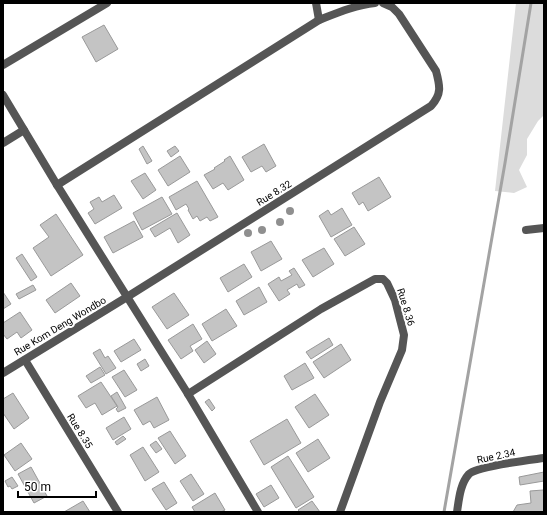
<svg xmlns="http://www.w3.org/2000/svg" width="547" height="515" font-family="Roboto,sans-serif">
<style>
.green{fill:#dcdcdc}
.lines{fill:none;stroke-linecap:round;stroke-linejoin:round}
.stream{stroke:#a3a3a3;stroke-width:3}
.building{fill:#c4c4c4;stroke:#999}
.street{stroke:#555;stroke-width:8}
.tree{fill:#8f8f8f}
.labels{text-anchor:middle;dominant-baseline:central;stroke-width:4;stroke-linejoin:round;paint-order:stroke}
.street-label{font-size:10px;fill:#000;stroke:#fff}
</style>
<rect width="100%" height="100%" fill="#fff"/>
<!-- green -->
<polygon class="green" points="516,3 543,3 544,10 544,115 538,121 527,139 527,155 519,170 527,187 514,193 495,191"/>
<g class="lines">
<!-- stream -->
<polyline class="stream" points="444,512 505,163 531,3"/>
</g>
<!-- building -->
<g class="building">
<polygon points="104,25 118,49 96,62 82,37"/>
<polygon points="264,144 276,166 266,172 262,166 251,172 242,157"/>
<polygon points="143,146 152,161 147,164 139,149"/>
<polygon points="175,146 179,151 171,157 167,151"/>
<polygon points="180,156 190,172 168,186 158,170"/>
<polygon points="230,156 244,180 228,190 223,183 213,189 204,175 215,169 214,168 225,161 224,160"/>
<polygon points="145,173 156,190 143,199 131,181"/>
<polygon points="379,177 391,197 368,211 363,202 359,205 352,193"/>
<polygon points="197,181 218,217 210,221 207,217 200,221 197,216 193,219 188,210 189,209 186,204 176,210 169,197"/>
<polygon points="114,195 122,208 95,224 88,213 94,209 90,202 99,197 102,202"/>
<polygon points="162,197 172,214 142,230 133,213"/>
<polygon points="342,208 352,225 331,237 319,216 328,210 331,215"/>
<polygon points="177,213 190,235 178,243 170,228 155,237 150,229"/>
<polygon points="56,214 83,255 51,276 33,248 49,237 40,225"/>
<polygon points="134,221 143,237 113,253 104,237"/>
<polygon points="354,227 365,244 345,256 334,239"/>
<polygon points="271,241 282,259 261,271 251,252"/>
<polygon points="324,248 334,264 313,277 302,260"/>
<polygon points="22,254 37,277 31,281 16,258"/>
<polygon points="244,264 252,277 228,292 220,278"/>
<polygon points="294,268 305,285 299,288 297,284 287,290 290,294 279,301 268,284 279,277 281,281 292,275 289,271"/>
<polygon points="71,283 80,296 55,313 46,300"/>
<polygon points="33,285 36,290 19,299 16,294"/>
<polygon points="259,287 267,302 244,315 236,301"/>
<polygon points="3,292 11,304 3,309"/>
<polygon points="174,293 189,315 167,329 152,307"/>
<polygon points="226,309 237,326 212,341 202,324"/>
<polygon points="20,312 32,330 21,338 17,332 7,339 3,334 3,323"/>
<polygon points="193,324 202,339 190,346 193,351 181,359 168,340"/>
<polygon points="329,338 333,345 311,359 306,352"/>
<polygon points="134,339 141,350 121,362 114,351"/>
<polygon points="207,341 216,354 204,363 195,350"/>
<polygon points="341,344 351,360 324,378 313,362"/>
<polygon points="100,349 105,358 108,356 116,368 106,374 93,353"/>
<polygon points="145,359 149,366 141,371 137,364"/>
<polygon points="305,363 314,378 292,390 284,376"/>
<polygon points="100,367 105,375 91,383 86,376"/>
<polygon points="124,370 137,390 125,397 112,377"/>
<polygon points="101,382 117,406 102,415 95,403 86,408 78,396"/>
<polygon points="117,392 126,408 118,412 116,409 118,407 111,396"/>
<polygon points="13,393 29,418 14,429 3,413 3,399"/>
<polygon points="315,394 329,415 309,428 295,407"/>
<polygon points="157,397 169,420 154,428 150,421 143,425 134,410"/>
<polygon points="209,399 215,408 212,411 205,402"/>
<polygon points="124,417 131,429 113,440 106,428"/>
<polygon points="287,419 301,443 264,465 250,441"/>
<polygon points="170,431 186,456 175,464 158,438"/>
<polygon points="123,436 126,439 117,445 115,442"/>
<polygon points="318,439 330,458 308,472 296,453"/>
<polygon points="156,441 162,449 156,453 150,445"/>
<polygon points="21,443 32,459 15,471 4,455"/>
<polygon points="143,447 159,472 145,481 130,455"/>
<polygon points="288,456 314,497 296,508 271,467"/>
<polygon points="31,467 47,496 34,503 18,474"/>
<polygon points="544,472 544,481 520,485 519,477"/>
<polygon points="191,474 204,494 193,501 180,481"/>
<polygon points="12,477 18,486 12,489 10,486 8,487 5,481"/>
<polygon points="164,482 177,503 166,510 152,489"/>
<polygon points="271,485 279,498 264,507 256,494"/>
<polygon points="543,490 544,491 544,512 513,512 517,505 531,503 530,491"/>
<polygon points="215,493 225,510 221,512 195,512 192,507"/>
<polygon points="83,501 90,512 64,512"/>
<polygon points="312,501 320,512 300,512 298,510"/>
</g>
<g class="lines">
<!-- street -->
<g class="street">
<polyline points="316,3 319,20"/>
<polyline points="3,65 107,3"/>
<polyline points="3,95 57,185 188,394 258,512"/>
<polyline points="3,143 24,130"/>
<path d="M57 185 319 20C337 13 356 5 375 3"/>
<polyline points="526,230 544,228"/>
<polyline points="25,360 118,512"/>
<path d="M3 373 127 297 431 106C442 94 440 86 436 71L399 14 392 7 383 3"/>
<polyline points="188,394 321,309 375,279 383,279 387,283 395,300 404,335 402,350 380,402 340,512"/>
<path d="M457 512C459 499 460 484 469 474 477 466 530 460 544 458"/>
</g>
</g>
<!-- trees -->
<g class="tree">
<circle cx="290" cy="211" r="4"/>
<circle cx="280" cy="222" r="4"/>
<circle cx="262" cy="230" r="4"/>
<circle cx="248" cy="233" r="4"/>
</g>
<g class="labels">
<!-- street labels -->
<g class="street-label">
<text transform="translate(274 193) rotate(-32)">Rue 8.32</text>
<text transform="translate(406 307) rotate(73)">Rue 8.36</text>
<text transform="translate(60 326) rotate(-31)">Rue Kom Deng Wondbo</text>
<text transform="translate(80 431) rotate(58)">Rue 8.35</text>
<text transform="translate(496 456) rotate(-12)">Rue 2.34</text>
</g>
</g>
<!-- border -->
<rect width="547" height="515" fill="none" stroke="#000000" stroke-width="8"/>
<!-- scale -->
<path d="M18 491v6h78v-6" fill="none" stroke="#000000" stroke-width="2"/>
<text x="24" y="491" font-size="12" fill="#000000" stroke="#ffffff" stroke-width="3" paint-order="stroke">50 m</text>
</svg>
